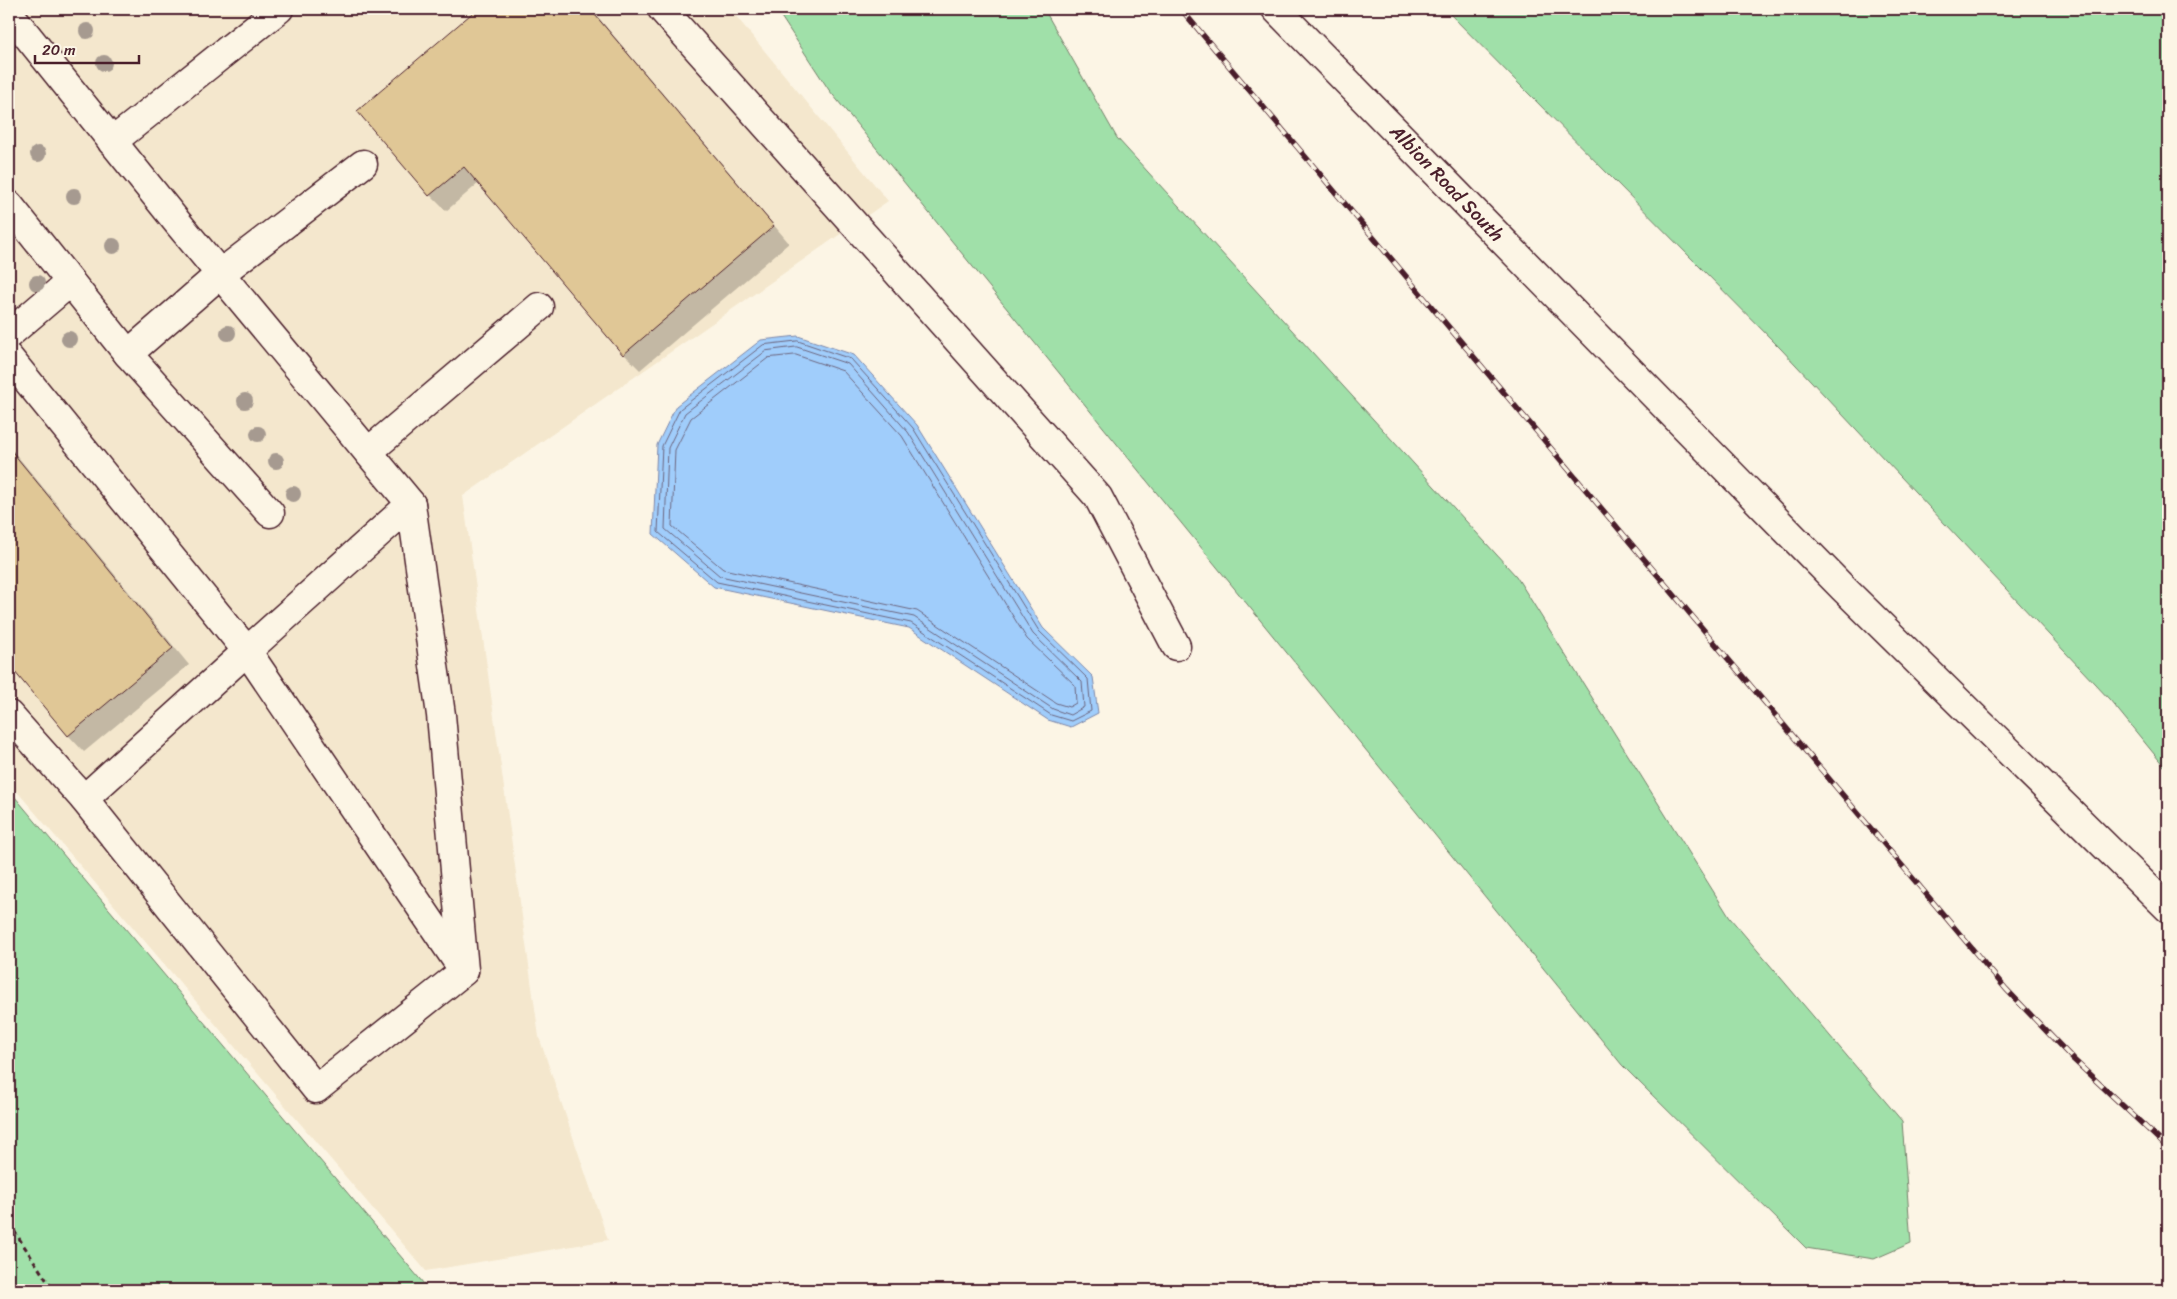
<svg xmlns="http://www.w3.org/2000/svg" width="2177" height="1299" font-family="Sriracha,sans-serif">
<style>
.built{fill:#f4e7cd}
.green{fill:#a0e0a9;stroke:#75806a}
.water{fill:#a0cdfb;stroke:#7e87a8}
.shadow{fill:#0003}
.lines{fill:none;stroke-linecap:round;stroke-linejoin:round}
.shore{stroke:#6c657e;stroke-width:1}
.building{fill:#e0c796;stroke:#4a1f2b}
.minor-casing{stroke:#4a1f2b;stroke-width:31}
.path{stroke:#4a1f2b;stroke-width:3;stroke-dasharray:5 4;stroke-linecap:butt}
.minor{stroke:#fcf5e5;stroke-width:28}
.rail-casing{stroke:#4a1f2b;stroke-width:5.5}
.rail{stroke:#fcf5e5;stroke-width:4;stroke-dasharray:11;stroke-linecap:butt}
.tree{fill:#a69a90}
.labels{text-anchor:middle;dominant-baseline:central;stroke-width:4;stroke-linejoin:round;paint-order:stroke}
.street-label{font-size:19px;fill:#4a1f2b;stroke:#fcf5e5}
</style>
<rect width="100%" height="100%" fill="#fcf5e5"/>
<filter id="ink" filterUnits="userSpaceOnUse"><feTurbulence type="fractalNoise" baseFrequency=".02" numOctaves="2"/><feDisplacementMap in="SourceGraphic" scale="10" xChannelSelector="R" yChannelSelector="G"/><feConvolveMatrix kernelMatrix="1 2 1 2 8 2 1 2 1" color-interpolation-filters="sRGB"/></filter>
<g filter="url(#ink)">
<!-- built -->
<polygon class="built" points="9,9 730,9 888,201 463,496 539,1037 608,1240 426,1271 9,782"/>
<!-- green -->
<g class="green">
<polygon points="776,9 1044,9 1117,138 1516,576 1730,918 1902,1121 1911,1243 1874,1259 1806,1248 1622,1065 829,90"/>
<polygon points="1445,9 2168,9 2168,771 2110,700 1781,349"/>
<polygon points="9,790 429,1290 9,1290"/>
</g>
<!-- water -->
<polygon class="water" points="798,336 854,355 917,425 1043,628 1093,677 1098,713 1071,727 1048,720 909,628 714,587 653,534 657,445 676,406 761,340"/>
<!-- shadow -->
<g class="shadow">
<polygon points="479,9 591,9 789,243 640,370 624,354 479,183 446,211 430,195 359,111"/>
<polygon points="9,446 189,665 84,752 69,736 9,663"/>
</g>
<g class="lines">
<!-- shore -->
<g class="shore">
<polygon points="798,341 851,359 913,428 1039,631 1088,679 1091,711 1071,721 1051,715 911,623 717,582 658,532 662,446 680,409 763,345"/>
<polygon points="797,347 848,364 908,432 1033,634 1082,682 1084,707 1070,715 1053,709 914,617 720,576 665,529 668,448 685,413 766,351"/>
<polygon points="796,355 843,371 902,436 1027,639 1075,685 1076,703 1069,707 1056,703 917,611 723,569 672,526 675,450 691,418 768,358"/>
</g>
</g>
<!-- building -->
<g class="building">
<polygon points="477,9 590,9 774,226 623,355 464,167 429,196 357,111"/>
<polygon points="9,448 173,648 68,736 9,665"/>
</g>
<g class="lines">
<defs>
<g id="minor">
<polyline points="662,9 1098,497 1176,646"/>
<polyline points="1276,9 1843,588 2168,908"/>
<polyline points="9,13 177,222 411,504 441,715 464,970"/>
<polyline points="112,142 279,9"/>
<polyline points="9,205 128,354 220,274 363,164"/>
<polyline points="9,334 70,282"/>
<polyline points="128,354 270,513"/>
<polyline points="9,358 247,651 411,504"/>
<polyline points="368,452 539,307"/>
<polygon points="247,651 464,971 316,1089 84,799"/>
<polyline points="9,715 84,799"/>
</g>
</defs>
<!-- minor casing -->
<use href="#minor" class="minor-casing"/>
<!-- path -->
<polyline class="path" points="9,1223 53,1290"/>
<!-- minor -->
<use href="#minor" class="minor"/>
<defs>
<polyline id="rail" points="1181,9 2006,989 2074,1060 2168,1148"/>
</defs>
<!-- rail casing -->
<use href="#rail" class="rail-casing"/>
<!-- rail -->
<use href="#rail" class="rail"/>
</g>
<!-- trees -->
<g class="tree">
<circle cx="87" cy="31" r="8"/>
<circle cx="104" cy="63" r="8"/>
<circle cx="38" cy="154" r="8"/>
<circle cx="74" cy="196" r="8"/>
<circle cx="113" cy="246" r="8"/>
<circle cx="37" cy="283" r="8"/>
<circle cx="228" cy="333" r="8"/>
<circle cx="69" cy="339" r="8"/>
<circle cx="245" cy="401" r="8"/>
<circle cx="258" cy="434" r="8"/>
<circle cx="276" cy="461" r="8"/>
<circle cx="293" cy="494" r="8"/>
</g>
</g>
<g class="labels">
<!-- street labels -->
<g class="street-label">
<text transform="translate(1447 183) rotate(46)">Albion Road South</text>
</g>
</g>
<!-- margin -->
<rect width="2177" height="1299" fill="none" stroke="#fcf5e5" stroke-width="30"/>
<rect x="15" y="15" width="2147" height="1269" fill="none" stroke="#4a1f2b" stroke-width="2" filter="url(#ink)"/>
<!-- scale -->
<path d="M35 55v8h104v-8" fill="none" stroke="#4a1f2b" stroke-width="2.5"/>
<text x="42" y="55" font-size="15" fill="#4a1f2b" stroke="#fcf5e5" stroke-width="4" paint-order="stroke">20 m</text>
</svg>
